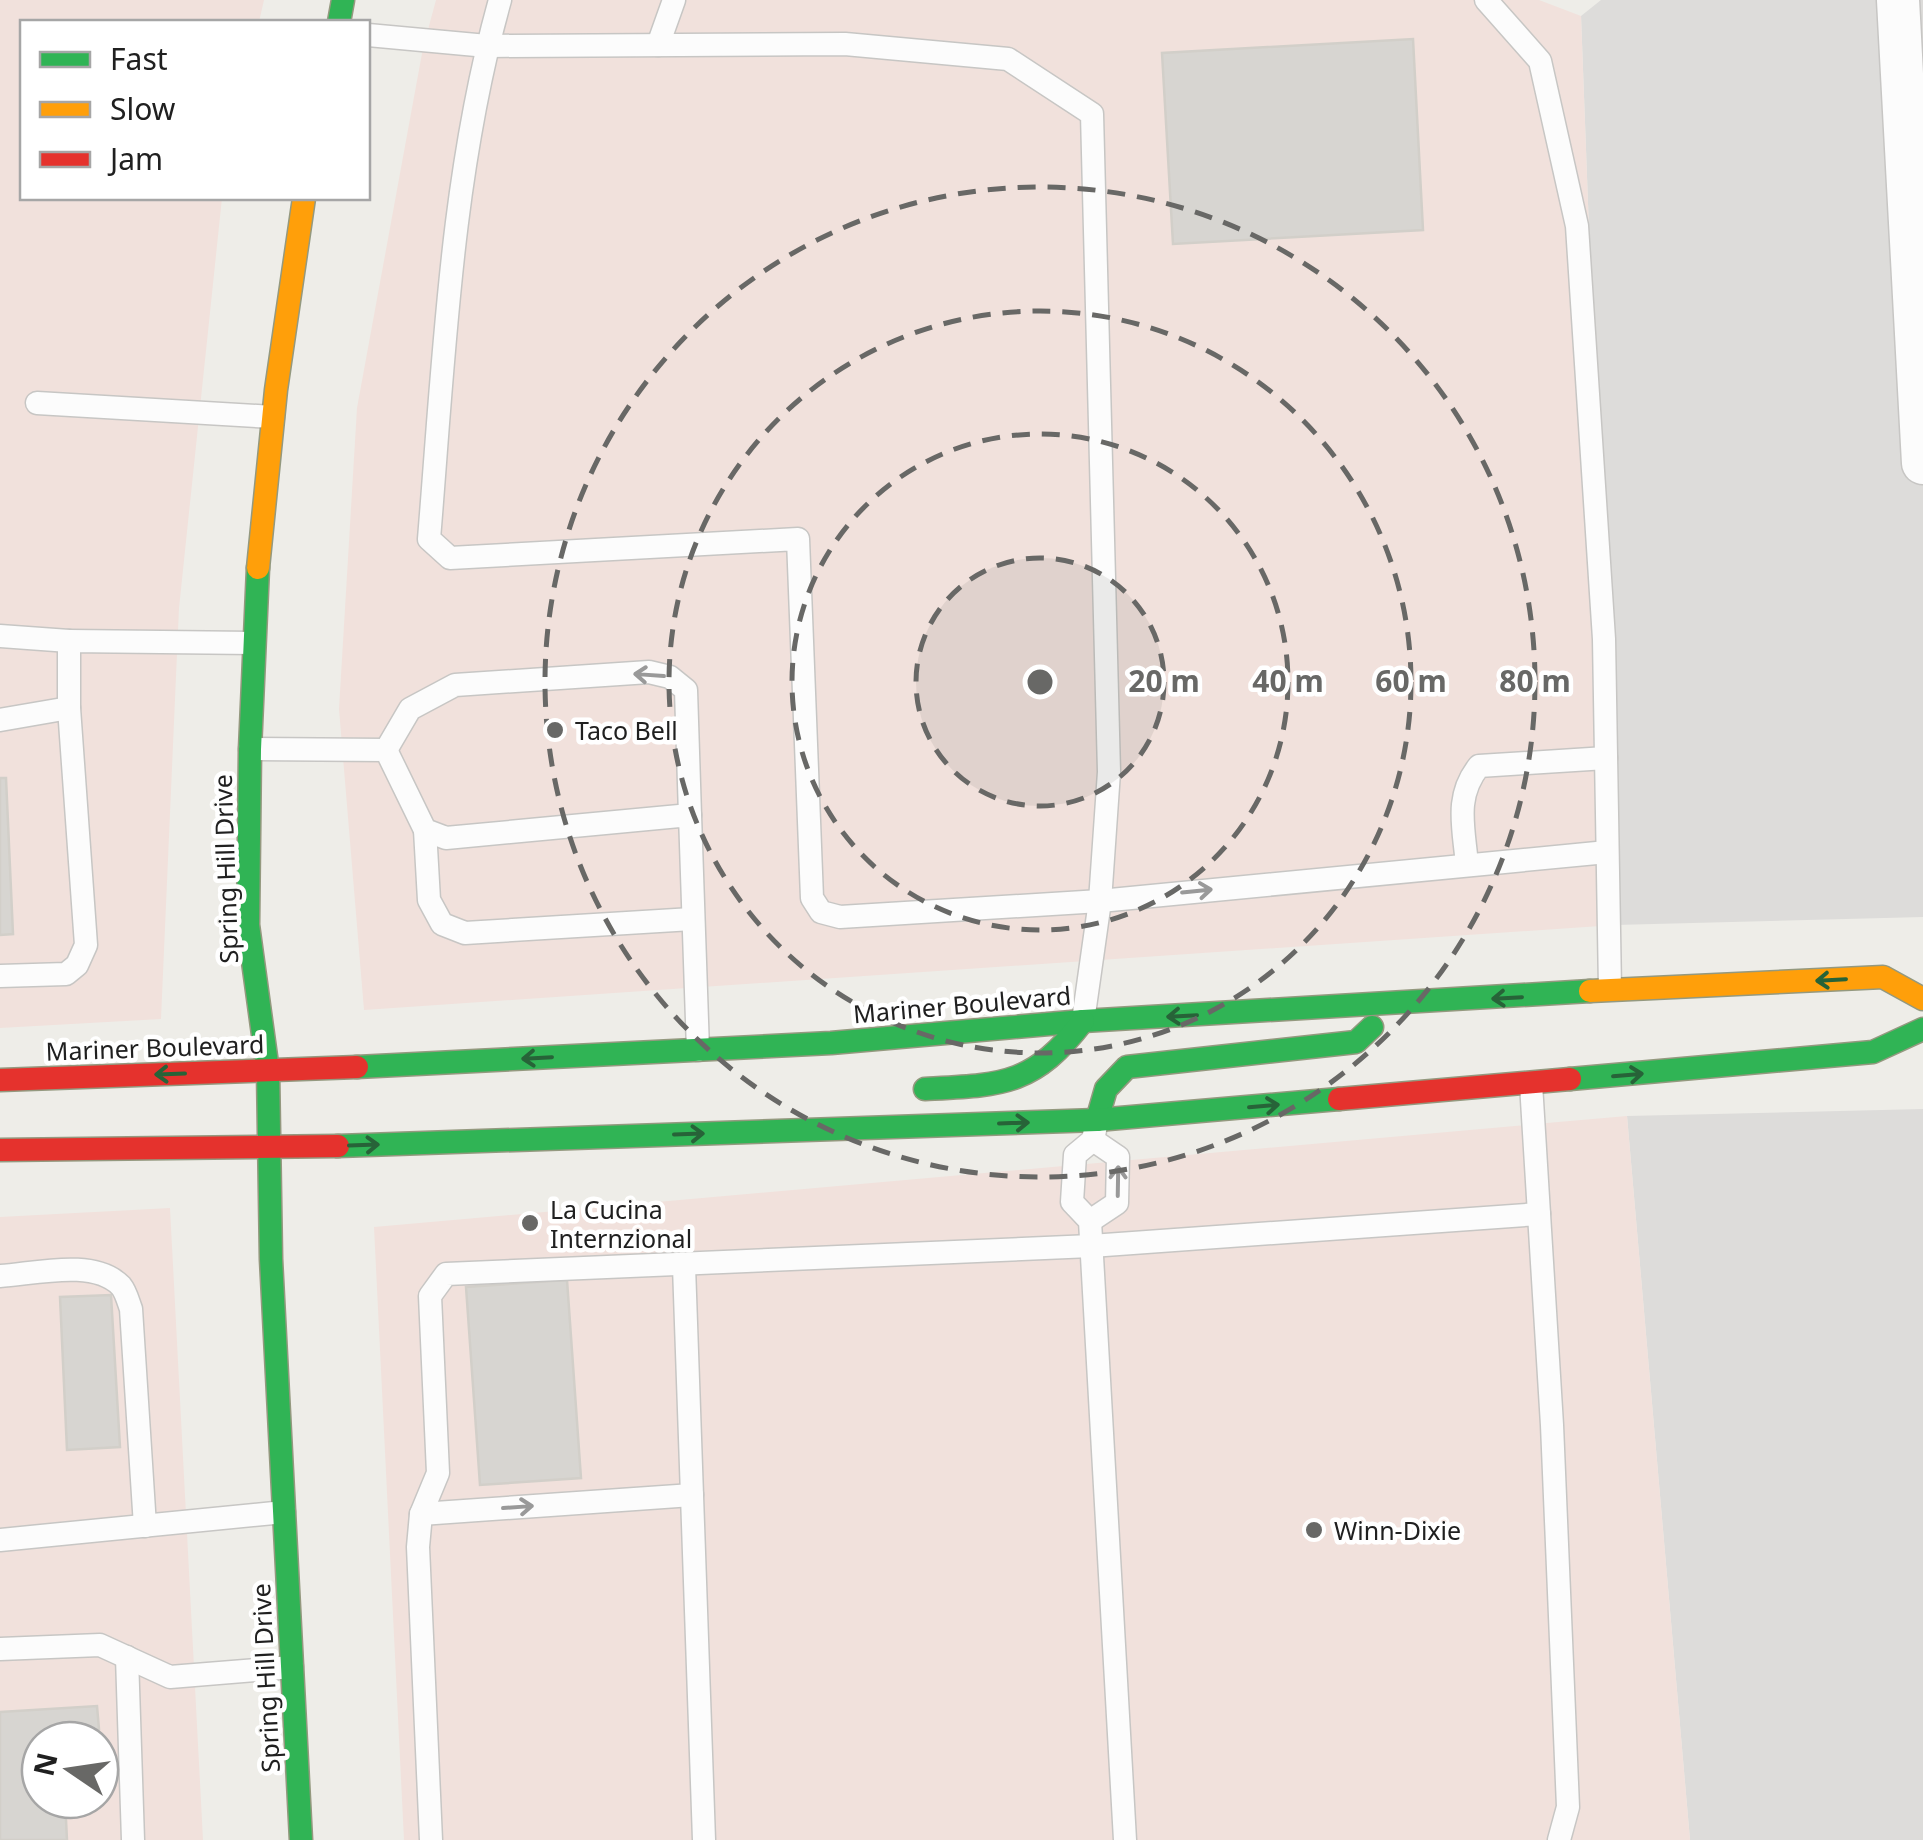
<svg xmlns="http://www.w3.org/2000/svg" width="1923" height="1840" font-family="'Noto Sans',sans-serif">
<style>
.residential{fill:#dddcda}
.commercial{fill:#f1e1dc;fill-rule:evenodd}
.building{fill:#d7d5d1;stroke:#d2cfc9;stroke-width:2.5}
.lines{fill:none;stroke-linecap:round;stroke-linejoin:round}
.lane-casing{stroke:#c7c6c4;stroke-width:25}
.street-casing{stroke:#c7c6c4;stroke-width:45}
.fast-casing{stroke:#94997f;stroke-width:25}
.slow-casing{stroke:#94997f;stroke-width:25}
.jam-casing{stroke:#94997f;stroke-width:25}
.lane{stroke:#fcfcfc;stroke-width:22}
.street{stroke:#fcfcfc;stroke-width:42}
.fast{stroke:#30b455;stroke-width:22}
.slow{stroke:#ff9f0a;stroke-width:22}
.jam{stroke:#e5322d;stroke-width:22}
.oneway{stroke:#999}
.oneway2{stroke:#276338}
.ring{fill:none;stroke:#686866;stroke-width:5;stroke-dasharray:18 12}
.poi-dot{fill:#686866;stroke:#fff;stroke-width:4}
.labels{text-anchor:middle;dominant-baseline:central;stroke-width:9;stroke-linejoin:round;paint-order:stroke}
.poi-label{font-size:25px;fill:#202020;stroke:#fff;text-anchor:start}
.street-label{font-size:25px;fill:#202020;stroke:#fff}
.centre{fill:#686866;stroke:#fff;stroke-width:5}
.ring-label{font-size:30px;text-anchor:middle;font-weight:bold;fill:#686866;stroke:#fff;stroke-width:9;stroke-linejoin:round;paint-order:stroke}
</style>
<rect width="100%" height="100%" fill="#eeede8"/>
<!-- residential -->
<g class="residential">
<polygon points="1601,0 1923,0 1923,917 1615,925 1581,16"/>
<polygon points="1923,1109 1923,1840 1690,1840 1627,1116"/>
</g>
<!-- commercial -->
<g class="commercial">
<polygon points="0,0 264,0 259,22 22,22 22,198 222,198 179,608 161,1019 0,1028"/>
<polygon points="436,0 1539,0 1581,16 1615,925 364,1010 339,709 357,408 423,48"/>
<polygon points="1627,1116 1690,1840 404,1840 374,1227"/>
<path d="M170 1208 203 1840H0V1217ZM40 1740H100V1800H40Z"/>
</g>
<!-- building -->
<g class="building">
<polygon points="1413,39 1423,230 1173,244 1162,53"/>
<polygon points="0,778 6,778 13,934 0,935"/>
<polygon points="567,1280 581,1478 480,1485 466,1287"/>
<polygon points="111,1295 120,1447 67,1450 60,1297"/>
<polygon points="97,1706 99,1729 60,1731 61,1740 40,1740 40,1800 65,1800 67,1840 0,1840 0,1712"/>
</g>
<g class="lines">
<defs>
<g id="lane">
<path d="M500 0C451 175 444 358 429 539L450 558 798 539 812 898 821 912 840 917 1100 901 1607 852"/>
<polyline points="1486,0 1540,61 1577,226 1604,639 1610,989"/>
<polyline points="368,35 487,46 845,44 1008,59 1092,114 1109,772 1100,901 1083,1021"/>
<polyline points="658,45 674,0"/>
<polyline points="37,403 273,417"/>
<polyline points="0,636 69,641"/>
<polyline points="0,720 69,708"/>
<polyline points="250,749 386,750 425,830 446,838 690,815 698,1050"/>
<polyline points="386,750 410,709 455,685 649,672 670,677 686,690 690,815"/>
<polyline points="425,830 429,900 442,924 465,933 692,919"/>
<path d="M1467 865C1464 828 1454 797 1479 766L1606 758"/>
<polyline points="0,976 66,974 77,965 86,945 69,708 69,641 254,643"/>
<polyline points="1531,1084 1552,1425 1568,1807 1559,1840"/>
<polyline points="1096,1125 1093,1140 1075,1155 1072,1202 1090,1221 1125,1840"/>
<polyline points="1090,1221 1117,1203 1118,1157 1093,1140"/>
<polyline points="684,1266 704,1840"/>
<path d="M0 1276C34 1274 94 1258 121 1286 126 1292 128 1301 131 1309L145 1526"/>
<polyline points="421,1514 692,1495"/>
<polyline points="0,1540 284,1512"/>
<polyline points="0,1649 100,1645 170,1677 292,1667"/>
<polyline points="127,1657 133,1840"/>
<polyline points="431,1840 418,1547 421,1514 438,1473 430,1296 446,1274 1091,1246 1539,1214"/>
</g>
<polyline id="street" points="1898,0 1923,463"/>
<g id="fast">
<polyline points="339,22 343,0"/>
<polyline points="258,568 250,749 248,925 268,1071 271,1259 301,1840"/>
<polyline points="357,1067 831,1043 1083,1021 1590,991"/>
<polyline points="1570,1079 1873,1052 1923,1029"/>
<path d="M925 1089C1002 1085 1033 1086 1083 1021"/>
<polyline points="1097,1120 1106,1089 1127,1067 1356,1042 1372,1027"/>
<polyline points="338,1146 1097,1120 1339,1099"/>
</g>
<g id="slow">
<polyline points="258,568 276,390 304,198"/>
<polyline points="1590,991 1883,977 1923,999"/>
</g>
<g id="jam">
<polyline points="0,1080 357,1067"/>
<polyline points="1339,1099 1570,1079"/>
<polyline points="0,1150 338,1146"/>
</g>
</defs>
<!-- lane casing -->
<use href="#lane" class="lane-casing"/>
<!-- street casing -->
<use href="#street" class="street-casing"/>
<!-- fast casing -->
<use href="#fast" class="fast-casing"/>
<!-- slow casing -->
<use href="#slow" class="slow-casing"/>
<!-- jam casing -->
<use href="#jam" class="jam-casing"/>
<!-- lane -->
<use href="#lane" class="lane"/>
<!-- street -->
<use href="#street" class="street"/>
<!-- fast -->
<use href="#fast" class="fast"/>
<!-- slow -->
<use href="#slow" class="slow"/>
<!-- jam -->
<use href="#jam" class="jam"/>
</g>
<!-- one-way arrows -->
<defs><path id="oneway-shaft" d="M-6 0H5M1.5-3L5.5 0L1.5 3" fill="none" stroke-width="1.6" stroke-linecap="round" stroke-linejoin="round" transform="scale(2.5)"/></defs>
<g class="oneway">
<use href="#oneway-shaft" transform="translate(649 675) rotate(-176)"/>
<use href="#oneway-shaft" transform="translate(1197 891) rotate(-6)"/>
<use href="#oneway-shaft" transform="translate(1118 1181) rotate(-89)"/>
<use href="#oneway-shaft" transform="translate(518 1507) rotate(-4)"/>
</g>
<g class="oneway2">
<use href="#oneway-shaft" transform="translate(1831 980) rotate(177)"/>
<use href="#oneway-shaft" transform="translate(1507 998) rotate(177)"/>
<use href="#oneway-shaft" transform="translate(1182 1016) rotate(177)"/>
<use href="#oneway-shaft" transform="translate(537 1058) rotate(177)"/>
<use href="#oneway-shaft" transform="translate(170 1074) rotate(178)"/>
<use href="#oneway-shaft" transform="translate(1628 1075) rotate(-5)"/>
<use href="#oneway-shaft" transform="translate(1264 1106) rotate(-5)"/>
<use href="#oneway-shaft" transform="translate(1014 1123) rotate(-2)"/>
<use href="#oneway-shaft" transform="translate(689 1134) rotate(-2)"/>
<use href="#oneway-shaft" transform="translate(364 1145) rotate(-2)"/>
</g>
<!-- distance rings -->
<circle cx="1040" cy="682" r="124" fill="#686866" fill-opacity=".12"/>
<g class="ring">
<circle cx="1040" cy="682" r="124"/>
<circle cx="1040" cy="682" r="248"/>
<circle cx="1040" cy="682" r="371"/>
<circle cx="1040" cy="682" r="495"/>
</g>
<!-- markers -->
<g class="poi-dot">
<circle cx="555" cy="730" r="10"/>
<circle cx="530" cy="1223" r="10"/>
<circle cx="1314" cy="1530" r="10"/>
</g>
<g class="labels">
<!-- poi labels -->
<g class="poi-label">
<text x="575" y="730">Taco Bell</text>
<text x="550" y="1209">La Cucina<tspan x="550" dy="29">Internzional</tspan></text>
<text x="1334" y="1530">Winn-Dixie</text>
</g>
<!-- street labels -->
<g class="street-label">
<text transform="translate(225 869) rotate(-92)">Spring Hill Drive</text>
<text transform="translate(962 1004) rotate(-5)">Mariner Boulevard</text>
<text transform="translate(155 1047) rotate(-2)">Mariner Boulevard</text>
<text transform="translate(265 1678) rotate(-93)">Spring Hill Drive</text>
</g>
</g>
<circle cx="1040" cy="682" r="15" class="centre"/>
<g class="ring-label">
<text x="1164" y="692">20 m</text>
<text x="1288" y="692">40 m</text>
<text x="1411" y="692">60 m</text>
<text x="1535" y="692">80 m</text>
</g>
<!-- legend -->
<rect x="20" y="20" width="350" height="180" fill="#ffffff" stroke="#a6a6a6" stroke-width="2.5"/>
<rect x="40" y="52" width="50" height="15" fill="#30b455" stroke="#a6a6a6" stroke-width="2.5"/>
<text x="110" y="70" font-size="30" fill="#202020">Fast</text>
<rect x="40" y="102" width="50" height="15" fill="#ff9f0a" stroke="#a6a6a6" stroke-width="2.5"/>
<text x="110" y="120" font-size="30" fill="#202020">Slow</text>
<rect x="40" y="152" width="50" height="15" fill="#e5322d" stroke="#a6a6a6" stroke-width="2.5"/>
<text x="110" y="170" font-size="30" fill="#202020">Jam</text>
<!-- north arrow -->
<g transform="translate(70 1770) rotate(283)"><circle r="48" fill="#ffffff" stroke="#a6a6a6" stroke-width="2.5"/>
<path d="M0-8L18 38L0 25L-18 38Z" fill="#686866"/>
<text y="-15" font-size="28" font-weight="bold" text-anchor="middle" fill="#202020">N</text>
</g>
</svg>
